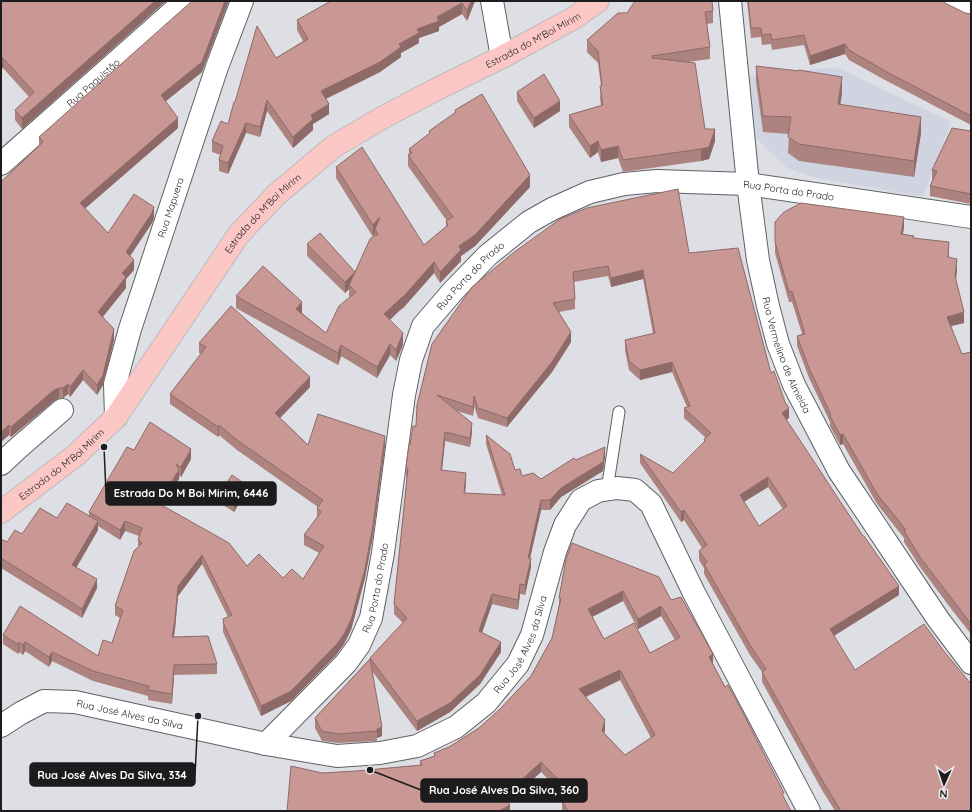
<svg xmlns="http://www.w3.org/2000/svg" width="972" height="812" font-family="Quicksand,sans-serif">
<style>
.built{fill:#cfd4e0}
.lines{fill:none;stroke-linecap:round;stroke-linejoin:round}
.service-casing{stroke:#5e6064;stroke-width:13}
.minor-casing{stroke:#5e6064;stroke-width:24}
.primary-casing{stroke:#bbbbbc;stroke-width:24}
.service{stroke:#fff;stroke-width:11}
.minor{stroke:#fff;stroke-width:22}
.primary{stroke:#fbc7c5;stroke-width:22}
.wall{fill:#ad8380;fill-rule:evenodd}
.shaded-wall{fill:#8d6a68}
.building{fill:#c99895;stroke:#8d6a68;fill-rule:evenodd}
.labels{text-anchor:middle;dominant-baseline:central;stroke-width:3;stroke-linejoin:round;paint-order:stroke}
.street-label{font-size:10px;fill:#1c1c1e;stroke:#eaedf2}
.leader{fill:none;stroke:#1c1c1e;stroke-width:1.5}
.callout-dot{fill:#1c1c1e;stroke:#eaedf2;stroke-width:1.5}
.callout{fill:#1c1c1e;stroke:#1c1c1e;stroke-width:1.5}
.callout-label{font-size:11px;text-anchor:middle;font-weight:bold;fill:#fff}
</style>
<rect width="100%" height="100%" fill="#dddfe5"/>
<!-- built -->
<polygon class="built" points="836,67 951,122 923,197 816,178 787,168 756,138 747,76"/>
<g class="lines">
<defs>
<polyline id="service" points="607,490 619,412"/>
<g id="minor">
<polyline points="492,1 502,57"/>
<path id="s1" d="M730 1 748 184 758 260 768 306 778 344 794 385 839 471 938 619 971 663"/>
<polyline points="951,1 971,11"/>
<path id="s2" d="M1 164 185 1"/>
<path id="s3" d="M116 417 115 384 130 329 217 67 242 1"/>
<polyline points="1,464 17,449 62,410"/>
<path id="s4" d="M1 726 21 713 44 701 75 702 266 744 337 756 380 753 417 746 456 727 486 703 518 664 532 635 555 552 565 525 581 500 598 491 617 488 635 490 651 504 694 593 809 811"/>
<path id="s5" d="M266 744 346 663 359 645 371 618 383 553 404 395 411 360 423 326 453 291 488 255 529 222 552 209 590 192 624 184 657 181 748 184 971 217"/>
</g>
<g id="primary">
<path id="s6" d="M1 512 76 455 116 417 239 234 276 195 333 147 382 118 435 90 502 57 574 18 598 1"/>
</g>
</defs>
<!-- service casing -->
<use href="#service" class="service-casing"/>
<!-- minor casing -->
<use href="#minor" class="minor-casing"/>
<!-- primary casing -->
<use href="#primary" class="primary-casing"/>
<!-- service -->
<use href="#service" class="service"/>
<!-- minor -->
<use href="#minor" class="minor"/>
<!-- primary -->
<use href="#primary" class="primary"/>
</g>
<!-- wall -->
<g class="wall">
<polygon points="1,1 166,1 22,129 15,120 15,110 29,97 3,68"/>
<polygon points="475,1 467,21 462,14 439,27 439,31 419,38 419,43 401,53 401,57 380,72 326,99 329,114 313,124 313,130 293,148 267,111 260,137 246,133 228,174 219,171 219,160 221,155 212,152 212,141 228,124 235,102 276,58 303,41 297,30 297,20"/>
<polygon points="747,1 944,1 945,3 965,13 971,14 971,125 885,80 849,60 845,54 810,65 804,45 772,50 771,44 762,45 761,37 751,38"/>
<polygon points="713,11 713,23 707,24 710,47 710,59 688,62 705,129 715,141 709,159 701,161 623,172 618,158 601,162 598,152 590,158 569,127 569,115 601,106 600,98 601,86 598,63 587,52 587,40 618,13"/>
<polygon points="756,66 842,93 840,104 921,133 914,177 799,161 788,153 789,134 763,132 756,82"/>
<polygon points="202,72 166,101 178,128 85,208 108,233 154,218 152,223 130,256 134,270 126,279 126,288 103,317 114,340 103,385 97,395 83,380 70,397 68,394 63,398 59,398 54,401 11,437 9,435 1,442 1,182 39,146 39,137"/>
<polygon points="517,92 560,111 534,128 517,101"/>
<polygon points="455,110 530,187 475,246 461,256 461,261 440,283 434,273 404,307 399,311 389,320 403,345 396,361 390,355 377,378 341,356 338,365 236,308 236,296 302,313 326,333 350,297 349,296 349,289 345,293 307,256 307,244 355,272 375,236 375,234 373,237 336,178 336,167 424,245 446,227 446,221 447,221 408,166 408,155 409,154 409,149 429,134 429,131 455,113"/>
<polygon points="971,131 971,204 930,196 930,186 933,180 932,180 932,170"/>
<polygon points="775,222 904,227 903,234 914,238 949,253 949,257 957,270 956,280 964,323 951,326 962,354 971,352 971,634 952,610 920,567 904,542 904,538 877,504 843,444 840,445 830,426 830,422 809,378 797,346 797,336 802,334 792,302 789,302 775,253"/>
<path d="M689 253 771 373 789 418 786 420 899 595 834 636 855 670 971 811H835L822 790 762 682V672L750 655 704 574V568L699 560V551L702 548 684 520 681 522 640 463V454L673 473 704 442V439L706 438 684 418V408L687 407 672 372 640 380 629 370 625 350V340L653 334 643 279 611 287 608 276 574 282 575 299V309L559 312 571 342 552 372 507 427 478 418 474 406 473 416 457 411 472 432 470 447 445 441 442 470 466 483 465 493 502 495 486 444V435L515 470 522 476 541 479 576 460 605 456 603 471 561 497 550 510H541L530 558 531 567 525 595 520 594 518 610 492 604 482 633 501 652 480 684 450 712 417 731 372 671 382 736 377 738V741L338 743 322 741 315 728V718L403 623 394 614V604L407 477H406V467L410 445 416 426 472 287ZM768 487 783 509 759 526 744 502Z"/>
<polygon points="199,343 310,387 280,418 308,445 385,446 373,535 365,578 351,630 344,644 336,655 291,701 261,716 223,632 223,619 228,617 202,564 178,596 175,629 174,637 217,664 217,674 174,675 172,704 148,700 148,696 93,681 52,661 49,667 25,651 23,655 19,652 18,654 3,644 3,635 98,656 112,643 120,618 115,615 115,606 138,547 138,540 139,536 125,531 120,540 98,526 98,530 76,568 97,588 82,618 1,568 1,539 7,542 22,534 89,516 89,512 134,450 191,459 181,477 179,476 179,479 163,506 247,566 283,578 303,579 319,553 304,545 304,535 317,517 317,508 318,507 237,450 219,435 218,437 170,404 170,394 201,354 199,353"/>
<polygon points="220,493 245,493 234,512 220,503"/>
<path d="M566 559 671 600 713 664 791 811H562V801L567 798 541 772 508 802 510 811 322 773 356 771 420 765V761L434 756V753L449 747 479 728 500 709 531 676 552 638 559 605V598ZM623 601 638 629 661 616 675 640 650 653 604 639 592 617ZM620 680 651 738 625 755 604 733 605 730 586 697Z"/>
</g>
<!-- shaded-wall -->
<g class="shaded-wall">
<polygon points="155,1 166,1 22,129 22,118"/>
<polygon points="225,1 229,1 202,72 161,105 161,95"/>
<polygon points="471,1 475,1 467,21 467,11"/>
<polygon points="462,3 462,14 439,27 439,31 419,38 419,43 401,53 401,57 380,72 321,101 321,91 399,44 417,29"/>
<polygon points="845,44 845,54 810,65 810,56"/>
<polygon points="3,58 3,68 1,70 1,59"/>
<polygon points="842,77 842,93 838,120 838,104"/>
<polygon points="267,100 267,111 260,137 260,127"/>
<polygon points="560,101 560,111 534,128 534,118"/>
<polygon points="329,104 329,114 313,124 313,130 293,148 293,137 311,115"/>
<polygon points="921,117 921,133 914,177 914,161"/>
<polygon points="178,118 178,128 80,213 80,203"/>
<polygon points="246,123 246,133 228,174 228,163"/>
<polygon points="715,129 715,141 709,159 701,161 701,149"/>
<polygon points="598,141 598,152 590,158 590,146"/>
<polygon points="618,146 618,158 601,162 601,150"/>
<polygon points="530,175 530,187 475,246 461,256 461,261 440,283 440,272 459,246"/>
<polygon points="154,207 154,218 152,223 126,262 126,252"/>
<polygon points="380,217 375,229 375,234 373,237 373,225"/>
<polygon points="904,217 904,227 901,244 901,234"/>
<polygon points="949,242 949,253 948,267 948,257"/>
<polygon points="957,259 957,270 955,286 955,276"/>
<polygon points="134,260 134,270 126,279 126,288 98,322 98,312 122,273"/>
<polygon points="434,262 434,273 404,307 399,311 384,326 384,314"/>
<polygon points="643,270 643,279 611,287 611,278"/>
<polygon points="355,272 349,285 349,289 345,293 345,282"/>
<polygon points="302,302 302,313 296,320 296,309"/>
<polygon points="964,312 964,323 947,327 947,317"/>
<polygon points="114,329 114,340 103,385 97,395 97,385"/>
<polygon points="571,332 571,342 552,372 507,427 507,418"/>
<polygon points="403,333 403,345 396,361 396,350"/>
<polygon points="390,344 390,355 377,378 377,367"/>
<polygon points="341,345 341,356 338,365 338,353"/>
<polygon points="672,362 672,372 640,380 640,370"/>
<polygon points="83,370 83,380 70,397 70,387"/>
<polygon points="310,377 310,387 275,423 275,413"/>
<polygon points="68,384 68,394 63,398 63,388"/>
<polygon points="59,388 59,398 54,401 11,437 11,427 54,390"/>
<polygon points="474,396 474,406 473,416 473,407"/>
<polygon points="789,408 789,418 782,423 782,413"/>
<polygon points="472,423 472,432 470,447 470,438"/>
<polygon points="9,425 9,435 1,442 1,432"/>
<polygon points="219,425 219,435 218,437 218,427"/>
<polygon points="445,432 445,441 441,480 441,470"/>
<polygon points="843,434 843,444 840,445 840,435"/>
<polygon points="385,436 385,446 373,535 365,578 351,630 344,644 336,655 291,701 261,716 261,706"/>
<polygon points="605,447 605,456 603,471 561,497 550,510 550,500 561,488"/>
<polygon points="191,449 191,459 181,477 181,467"/>
<polygon points="179,470 179,479 158,513 158,503"/>
<polygon points="466,473 466,483 464,503 464,493"/>
<polygon points="768,477 768,487 740,504 740,495"/>
<polygon points="245,484 245,493 234,512 234,502"/>
<polygon points="541,500 541,510 528,567 528,558"/>
<polygon points="684,510 684,520 681,522 681,512"/>
<polygon points="98,521 98,530 72,575 72,565"/>
<polygon points="125,521 125,531 120,540 120,530"/>
<polygon points="202,555 202,564 178,596 175,629 172,647 172,637 178,586"/>
<polygon points="531,558 531,567 525,595 525,585"/>
<polygon points="97,579 97,588 82,618 82,609"/>
<polygon points="520,584 520,594 518,610 518,600"/>
<polygon points="899,586 899,595 830,638 830,629"/>
<polygon points="623,591 623,601 588,619 588,609"/>
<polygon points="492,594 492,604 479,641 479,631"/>
<polygon points="661,606 661,616 638,629 638,619"/>
<polygon points="19,642 19,652 18,654 18,644"/>
<polygon points="25,642 25,651 23,655 23,645"/>
<polygon points="501,642 501,652 480,684 450,712 417,731 417,721"/>
<polygon points="52,652 52,661 49,667 49,657"/>
<polygon points="713,654 713,664 709,657"/>
<polygon points="174,665 174,675 172,704 172,694"/>
<polygon points="620,670 620,680 579,700 579,689"/>
<polygon points="605,720 605,730 602,741 602,731"/>
<polygon points="382,727 382,736 377,738 377,729"/>
<polygon points="541,762 541,772 507,803 505,797 506,794"/>
<polygon points="510,805 510,811 499,811"/>
</g>
<!-- building -->
<g class="building">
<polygon points="1,1 155,1 22,118 15,110 34,92 3,58 1,59"/>
<polygon points="192,1 225,1 202,62 161,95 178,118 80,203 108,233 134,194 154,207 152,213 126,252 134,260 122,273 126,277 98,312 114,329 103,375 97,385 83,370 70,387 68,384 63,388 59,388 54,390 11,427 9,425 1,432 1,182 43,142 39,137"/>
<polygon points="331,1 471,1 467,11 462,3 437,17 439,21 417,29 419,33 399,44 401,47 380,62 321,91 329,104 311,115 313,119 293,137 267,100 260,127 246,123 228,163 219,160 223,146 212,141 221,121 228,124 234,102 235,102 257,26 276,58 308,39 297,20"/>
<polygon points="635,1 712,1 713,11 705,12 710,47 652,56 652,58 695,63 705,129 715,129 709,147 701,149 623,160 618,146 601,150 598,141 590,146 569,115 603,105 600,86 602,86 598,51 587,40 618,13 627,13"/>
<polygon points="748,1 944,1 945,3 965,13 971,14 971,116 885,71 849,50 845,44 810,56 804,35 772,40 771,34 762,35 761,28 751,28"/>
<polygon points="756,66 799,71 799,70 842,77 838,104 921,117 914,161 799,144 788,137 791,117 763,116"/>
<polygon points="544,74 560,101 534,118 517,92"/>
<polygon points="482,94 530,175 475,235 459,246 461,250 440,272 434,262 404,296 399,300 384,314 403,333 396,350 390,344 377,367 341,345 338,353 236,296 263,266 302,302 296,309 326,333 339,306 356,292 349,285 355,272 345,282 307,244 320,233 355,272 370,239 378,234 375,229 380,217 373,225 336,167 362,147 424,245 448,225 446,221 453,217 408,155 412,153 409,149 430,133 429,131 456,112 455,110"/>
<polygon points="952,128 971,131 971,194 930,186 937,171 932,170"/>
<path d="M678 189 689 253 738 248 771 373 774 371 785 402 789 408 782 413 863 536H864L899 586 830 629 855 670 924 624 943 650 971 684V811H841L822 780 762 672 766 669 750 645 704 564 707 562 699 551 707 545 684 510 681 512 640 454 673 473 705 441 704 439 711 433 684 408 690 406 672 362 640 370 629 361 625 340 655 333 643 270 611 278 608 266 573 272 575 299 553 303 571 332 552 362 507 418 478 408 474 396 473 407 437 395 472 423 470 438 445 432 441 470 466 473 464 493 505 495 486 435 510 454 515 470 520 469 522 476 533 473 541 479 574 458 576 460 605 447 603 462 561 488 550 500H541L528 558H531L525 585 520 584 518 600 492 594 479 631 501 642 480 675 450 703 417 721 370 658 407 618 394 604 408 468 406 467 409 444 410 445 413 426H416L417 405 432 344 472 287 513 253 560 219 587 208ZM768 477 787 506 759 526 740 495Z"/>
<polygon points="801,203 904,217 901,234 914,236 913,238 949,242 948,257 957,259 955,276 964,312 947,317 962,354 971,352 971,624 952,599 920,557 904,531 906,530 877,494 843,434 840,435 830,416 831,415 809,368 797,336 805,334 792,291 789,292 775,242 775,222 784,212"/>
<polygon points="231,306 310,377 275,413 308,445 318,414 385,436 373,525 365,569 351,620 344,634 336,645 291,691 261,706 223,622 224,622 223,619 232,615 202,555 178,586 175,619 172,637 208,636 217,664 174,665 172,694 148,690 149,686 93,671 52,652 49,657 25,642 23,645 19,642 18,644 3,635 20,606 98,656 103,640 112,643 123,610 115,606 134,551 142,543 138,540 142,528 125,521 120,530 89,512 127,447 134,450 150,422 191,449 181,467 176,464 179,470 158,503 229,543 247,566 259,554 283,578 292,569 303,579 324,546 304,535 321,512 317,508 323,500 237,440 219,425 218,427 170,394 206,347 199,343"/>
<polygon points="232,475 245,484 234,502 220,493"/>
<polygon points="67,503 98,521 72,565 97,579 82,609 1,558 1,539 7,542 15,530 22,534 40,508 57,518"/>
<path d="M572 543 659 577 671 600 681 597 713 654 709 657 725 687 728 685 742 711 784 793 782 794 791 811H568L562 801 574 795 541 762 506 794 507 795 505 797 510 805 499 811H287L291 766 322 773 356 771 422 765 420 761 435 756 434 753 449 747 479 728 500 709 531 676 552 638 561 598H559L566 559ZM623 591 638 619 661 606 680 637 650 653 634 623 604 639 588 609ZM620 670 655 735 625 755 602 731 605 720 579 689Z"/>
<polygon points="370,659 382,727 377,729 377,731 338,734 322,731 315,718"/>
</g>
<g class="labels">
<!-- street labels -->
<g class="street-label">
<text stroke="none"><textPath href="#s6" startOffset="725">Estrada do M'Boi Mirim</textPath></text>
<text stroke="none"><textPath href="#s2" startOffset="123">Rua Paquistão</textPath></text>
<text stroke="none"><textPath href="#s5" startOffset="880">Rua Porta do Prado</textPath></text>
<text stroke="none"><textPath href="#s3" startOffset="218">Rua Mapuera</textPath></text>
<text stroke="none"><textPath href="#s6" startOffset="401">Estrada do M'Boi Mirim</textPath></text>
<text stroke="none"><textPath href="#s5" startOffset="532">Rua Porta do Prado</textPath></text>
<text stroke="none"><textPath href="#s1" startOffset="360">Rua Vermelino de Almeida</textPath></text>
<text stroke="none"><textPath href="#s6" startOffset="77">Estrada do M'Boi Mirim</textPath></text>
<text stroke="none"><textPath href="#s5" startOffset="196">Rua Porta do Prado</textPath></text>
<text stroke="none"><textPath href="#s4" startOffset="580">Rua José Alves da Silva</textPath></text>
<text stroke="none"><textPath href="#s4" startOffset="137">Rua José Alves da Silva</textPath></text>
</g>
</g>
<!-- callouts -->
<path class="leader" d="M104 447L106 493M198 716L195 775M370 770L421 790"/>
<g class="callout-dot">
<circle cx="104" cy="447" r="4"/>
<circle cx="198" cy="716" r="4"/>
<circle cx="370" cy="770" r="4"/>
</g>
<g class="callout">
<rect x="106" y="482" width="170" height="23" rx="4"/>
<rect x="30" y="763" width="165" height="23" rx="4"/>
<rect x="421" y="779" width="166" height="23" rx="4"/>
</g>
<g class="callout-label">
<text x="191" y="497">Estrada Do M Boi Mirim, 6446</text>
<text x="112" y="779">Rua José Alves Da Silva, 334</text>
<text x="504" y="794">Rua José Alves Da Silva, 360</text>
</g>
<!-- border -->
<rect width="972" height="812" fill="none" stroke="#1c1c1e" stroke-width="4"/>
<!-- north arrow -->
<g transform="translate(944 784) rotate(183)" stroke="#eaedf2" stroke-width="3" paint-order="stroke">
<path d="M0-3L7 15L0 10L-7 15Z" fill="#1c1c1e"/>
<text y="-6" font-size="11" font-weight="bold" text-anchor="middle" fill="#1c1c1e">N</text>
</g>
</svg>
